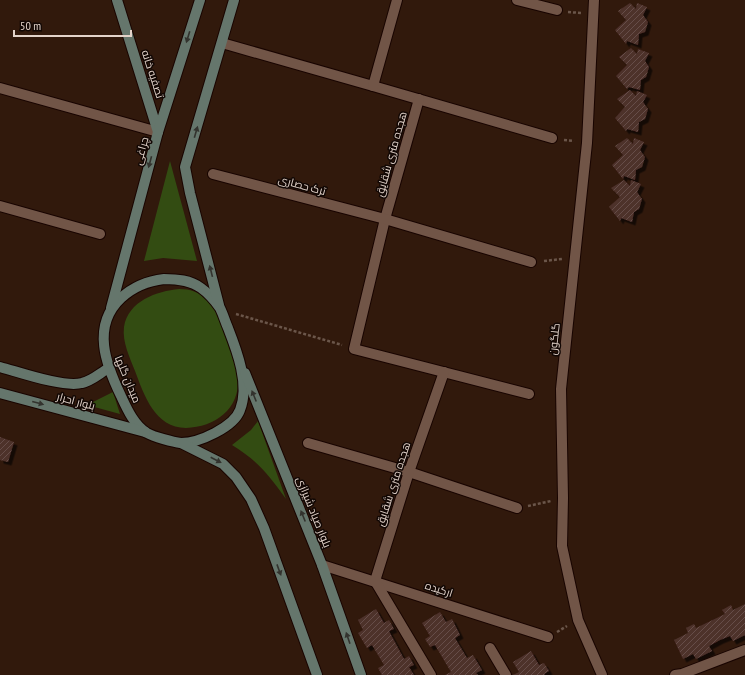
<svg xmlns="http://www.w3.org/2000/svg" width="745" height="675" font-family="'PT Sans Narrow',Cairo,sans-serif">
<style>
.green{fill:#334c12}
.building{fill:url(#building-hatch);filter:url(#shadow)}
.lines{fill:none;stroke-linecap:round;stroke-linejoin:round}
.street-casing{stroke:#180400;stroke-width:12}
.secondary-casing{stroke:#180400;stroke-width:12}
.path{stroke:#6b564a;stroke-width:2.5;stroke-dasharray:3 2;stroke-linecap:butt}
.street{stroke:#715547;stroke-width:10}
.secondary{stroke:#65766c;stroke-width:10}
.oneway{fill:#33332e}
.labels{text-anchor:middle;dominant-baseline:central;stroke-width:3;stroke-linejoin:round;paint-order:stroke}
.street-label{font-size:11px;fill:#e3d3ca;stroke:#110704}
</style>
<defs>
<pattern id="building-hatch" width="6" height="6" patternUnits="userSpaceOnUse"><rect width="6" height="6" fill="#4d302b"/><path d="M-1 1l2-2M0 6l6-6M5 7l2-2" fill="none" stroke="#664d48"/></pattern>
<filter id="shadow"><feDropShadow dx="3.5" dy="3.5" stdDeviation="0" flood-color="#0009"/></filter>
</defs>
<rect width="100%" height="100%" fill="#31190c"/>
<!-- green -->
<g class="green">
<polygon points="170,161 197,261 163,258 144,261"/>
<path d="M179 289C190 289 199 292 207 300 216 308 223 328 227 340 231 352 237 365 238 378 240 409 215 427 186 428 155 428 144 395 135 371 130 358 122 342 124 327 128 301 157 291 179 289Z"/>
<polygon points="113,392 120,414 87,405"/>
<path d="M258 421 286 499C268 474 258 461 232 445L251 430Z"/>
</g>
<!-- building -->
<g class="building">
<polygon points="630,3 636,9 637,3 647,7 643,15 648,22 645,32 639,34 638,45 627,41 626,44 615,30 626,20 618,11"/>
<polygon points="631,48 637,54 638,49 649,53 645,61 649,67 646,77 641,80 640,90 629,87 627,89 616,76 627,65 619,57"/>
<polygon points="630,90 636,96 637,91 647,95 643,102 648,109 645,119 639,122 638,132 627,129 626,131 615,118 625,107 617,99"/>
<polygon points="627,138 633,144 634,138 644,142 640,150 645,157 642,167 636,170 635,180 624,176 623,179 612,165 623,155 615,146"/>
<polygon points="624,180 630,186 631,180 641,184 637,192 642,199 639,209 634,212 632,222 621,218 620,221 609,207 620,197 611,188"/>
<polygon points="0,437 14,442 8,462 0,460"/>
<polygon points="745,604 745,635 733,641 730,636 720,640 709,646 712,651 696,659 693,654 683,659 674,640 688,633 686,628 694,624 696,628 725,614 722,610 731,605 733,610"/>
<polygon points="376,609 384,623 389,620 394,629 389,631 404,659 409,656 414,665 409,667 414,675 382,675 378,668 384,665 372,645 367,648 358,633 363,630 358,620"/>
<polygon points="440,612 446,622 452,619 460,635 455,638 467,658 473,655 482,670 476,673 478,675 445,675 451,672 435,645 430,647 425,639 430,636 422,623"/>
<polygon points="531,651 539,665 544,663 549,671 544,674 545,675 513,675 519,672 513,662"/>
</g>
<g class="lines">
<defs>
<g id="street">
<polyline points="517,0 557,10"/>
<polyline points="594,0 587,143 561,389 563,498 562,546 578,620 602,675"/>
<polyline points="222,43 373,86 552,138"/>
<polyline points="373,86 397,0"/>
<polyline points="0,88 158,132"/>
<polyline points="419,99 385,219 354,349 529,394"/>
<polyline points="213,174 385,219 531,262"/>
<polyline points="0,206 100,234"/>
<polyline points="308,443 409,472 517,508"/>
<polyline points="322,565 548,637"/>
<polyline points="490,648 506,675"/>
<polyline points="431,675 375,581 409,472 444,372"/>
<polyline points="675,675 682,674 745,650"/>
</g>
<g id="secondary">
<polyline points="117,0 158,132"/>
<path d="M164 279C177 279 190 280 201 288 208 293 215 301 220 308 223 314 225 321 228 328 237 351 250 385 240 410 234 427 199 443 181 443 173 442 154 437 147 433 134 425 127 409 121 396 106 365 91 326 121 298 133 287 147 281 164 279Z"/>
<polyline points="219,305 190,193 185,167 234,0"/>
<polyline points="111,308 158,132 200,0"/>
<path d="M0 367C19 372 64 388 82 383 92 381 100 373 109 368"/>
<polyline points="245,373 322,565 361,675"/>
<polyline points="0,393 145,432"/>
<polyline points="181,443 223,464 236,477 251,499 264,528 317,675"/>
</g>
</defs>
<!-- street casing -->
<use href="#street" class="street-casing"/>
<!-- secondary casing -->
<use href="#secondary" class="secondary-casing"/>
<!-- path -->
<g class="path">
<polyline points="568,12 581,13"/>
<polyline points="564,140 574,141"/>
<polyline points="544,261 562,259"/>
<polyline points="236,314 342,345"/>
<polyline points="528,506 551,501"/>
<polyline points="557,632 567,626"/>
</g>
<!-- street -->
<use href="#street" class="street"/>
<!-- secondary -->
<use href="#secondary" class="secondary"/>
</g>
<!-- one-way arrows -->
<defs><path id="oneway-solid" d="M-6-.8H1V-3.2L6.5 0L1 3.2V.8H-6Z"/></defs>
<g class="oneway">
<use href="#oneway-solid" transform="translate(188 37) rotate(107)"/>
<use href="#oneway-solid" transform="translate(196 132) rotate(-74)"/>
<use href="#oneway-solid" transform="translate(150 162) rotate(105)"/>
<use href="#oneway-solid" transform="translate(211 271) rotate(-104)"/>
<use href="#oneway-solid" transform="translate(254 396) rotate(-112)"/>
<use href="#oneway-solid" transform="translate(38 403) rotate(15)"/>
<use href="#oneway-solid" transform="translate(216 460) rotate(27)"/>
<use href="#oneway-solid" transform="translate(303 516) rotate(-112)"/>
<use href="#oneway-solid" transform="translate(279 570) rotate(70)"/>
<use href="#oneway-solid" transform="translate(348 638) rotate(-109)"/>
</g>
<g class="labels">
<!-- street labels -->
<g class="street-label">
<text transform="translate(153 74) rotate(72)">تصفیه خانه</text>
<text transform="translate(141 151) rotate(-75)">چراغی</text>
<text transform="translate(391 154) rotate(-74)">هجده متری شقایق</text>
<text transform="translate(302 185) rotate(15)">ترک حصاری</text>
<text transform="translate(554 339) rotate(-84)">گلگون</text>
<text transform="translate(128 379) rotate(67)">میدان گلها</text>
<text transform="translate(76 401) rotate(15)">بلوار احرار</text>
<text transform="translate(393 484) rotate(-72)">هجده متری شقایق</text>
<text transform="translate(314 512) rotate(68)">بلوار صیاد شیرازی</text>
<text transform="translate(439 589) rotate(18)">ارکیده</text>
</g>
</g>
<!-- scale -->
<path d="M14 30v6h117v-6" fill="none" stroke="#e3d3ca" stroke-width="2"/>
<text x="20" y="30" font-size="12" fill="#e3d3ca" stroke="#110704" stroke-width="3" paint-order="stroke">50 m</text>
</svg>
